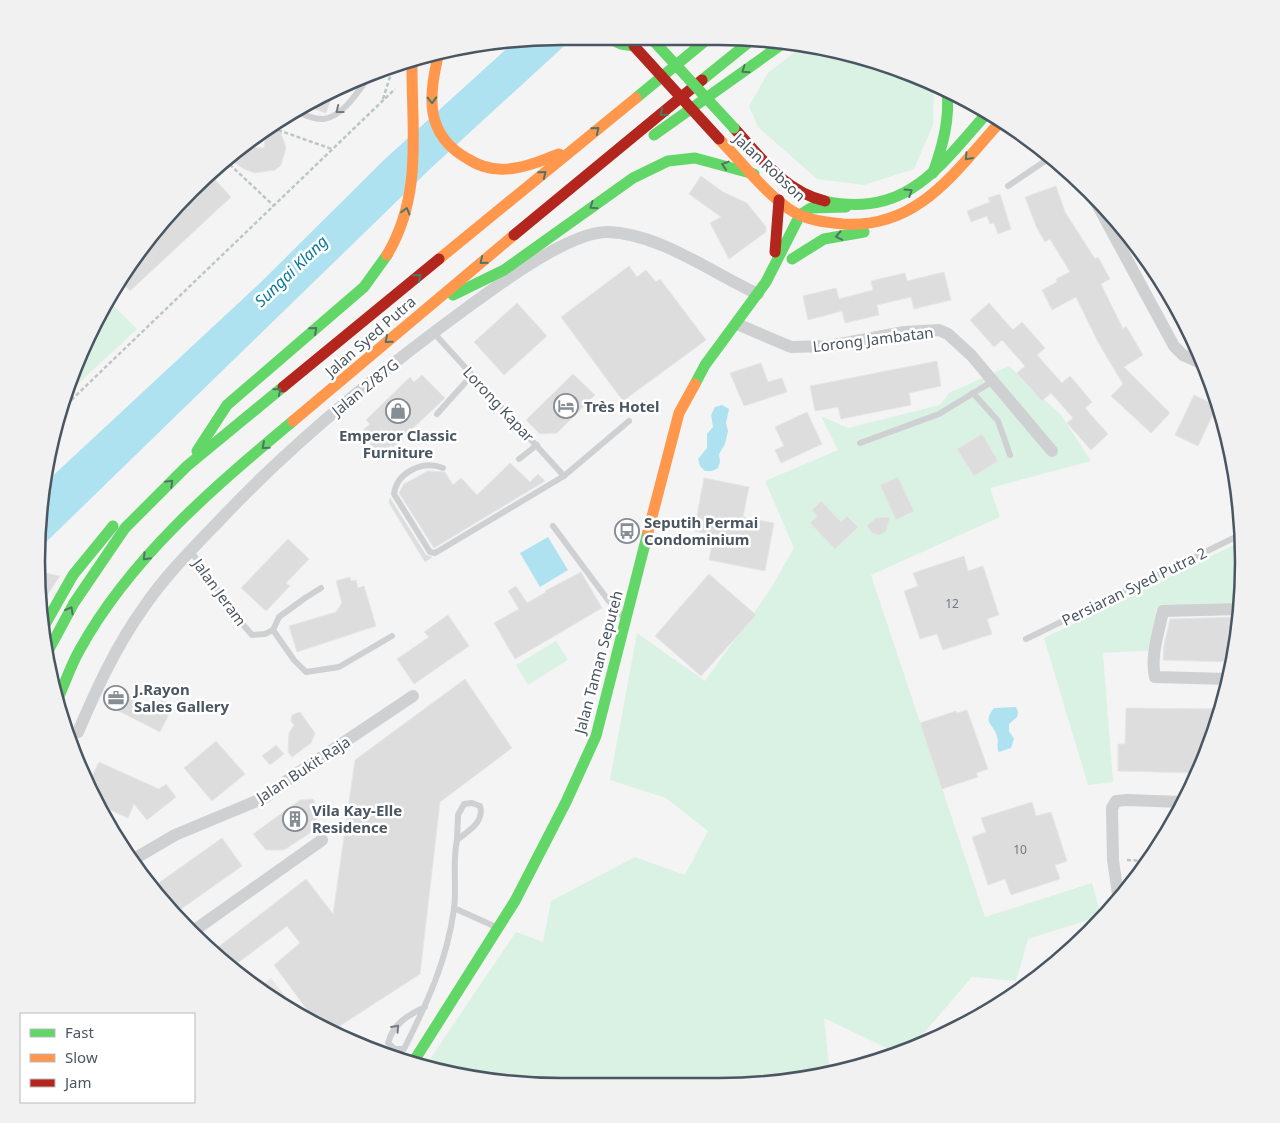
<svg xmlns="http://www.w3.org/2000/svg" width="1280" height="1123" font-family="'Noto Sans',sans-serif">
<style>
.commercial{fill:#e8e7e3}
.green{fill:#d9f2e3}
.water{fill:#aee2f0}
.building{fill:#ddddde;stroke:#e5e6e7}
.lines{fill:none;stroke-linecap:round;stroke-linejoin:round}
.path{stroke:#bcc7c4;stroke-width:2.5;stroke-dasharray:4 2.5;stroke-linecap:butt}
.lane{stroke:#ced0d2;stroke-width:6}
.street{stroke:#ced0d2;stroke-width:12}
.fast{stroke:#63d668;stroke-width:11}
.slow{stroke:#ff974d;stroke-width:11}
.jam{stroke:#b3261e;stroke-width:11}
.fast-bridge{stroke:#63d668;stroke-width:11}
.slow-bridge{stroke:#ff974d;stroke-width:11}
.jam-bridge{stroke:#b3261e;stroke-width:11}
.oneway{stroke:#507663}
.oneway2{stroke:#727b83}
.labels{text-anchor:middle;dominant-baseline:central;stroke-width:5;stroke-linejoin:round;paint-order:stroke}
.number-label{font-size:12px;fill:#707881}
.street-label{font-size:15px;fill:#4a5661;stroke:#fff}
.poi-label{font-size:15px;font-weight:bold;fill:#4a5661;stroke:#fff;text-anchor:start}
.water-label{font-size:16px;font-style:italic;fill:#0c7c9b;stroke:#fff}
.rim{fill:none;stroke:#4a5661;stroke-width:2.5}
</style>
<rect width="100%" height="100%" fill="#f4f4f4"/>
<!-- commercial -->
<polygon class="commercial" points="271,978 297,1012 258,988"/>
<!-- green -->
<g class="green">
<polygon points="805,44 821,46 919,76 934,85 933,125 914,169 864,185 817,179 758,127 749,106 768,73"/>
<polygon points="110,302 137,329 66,395 76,360"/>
<polygon points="1009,366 1061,415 1091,461 990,488 1000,517 871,575 985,917 1092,883 1101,916 1028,939 1016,981 972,977 912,1047 897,1053 824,1018 829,1066 850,1069 753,1086 527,1086 424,1068 516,932 543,942 551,901 635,857 685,875 708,831 666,798 610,780 637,633 705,681 770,590 794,548 765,481 838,450 821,416 848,428 940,405 949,393"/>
<polygon points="1242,541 1240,605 1156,609 1156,650 1103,653 1113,782 1088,785 1044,638"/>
<polygon points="556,641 568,660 528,685 516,665"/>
</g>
<!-- water -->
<g class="water">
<polygon points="561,36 575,36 430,169 40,548 45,483 259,284 386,158 514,42"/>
<polygon points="722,405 729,409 726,423 728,431 725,444 719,454 720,462 718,468 712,471 705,471 700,466 698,459 707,448 707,434 713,427 711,415 715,407"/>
<polygon points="548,537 568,570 540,587 520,553"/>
<path d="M1016 707 1018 712 1017 717 1009 724V731L1014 739 1011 748 999 752C996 747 999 742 997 736 993 723 982 723 994 708Z"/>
</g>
<!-- building -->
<g class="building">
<polygon points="335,88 326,113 306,106 329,91"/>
<polygon points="274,130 281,133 286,148 281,165 275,170 255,173 244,169 227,158 245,147 264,148 266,133"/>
<polygon points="209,173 231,197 130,291 121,282 145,242"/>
<polygon points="701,176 723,192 747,203 766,227 766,232 729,259 710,223 721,217 689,194"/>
<polygon points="1056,186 1065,212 1095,259 1098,257 1110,279 1101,284 1123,329 1126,326 1143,355 1124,367 1170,413 1151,433 1111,396 1123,384 1098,342 1076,297 1052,310 1042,290 1057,282 1056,279 1070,272 1050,239 1045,242 1036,226 1025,197"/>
<polygon points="1000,194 1011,229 998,234 994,223 990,224 987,216 971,222 967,211 990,202 988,198"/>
<polygon points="629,266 637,277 646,270 656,282 660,279 706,340 623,401 561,317"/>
<polygon points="944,272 951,300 914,309 911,297 877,305 879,315 845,323 842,311 808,320 803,296 836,288 839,299 873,290 871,281 905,273 907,281"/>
<polygon points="517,303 547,336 504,375 474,342"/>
<polygon points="989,303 1013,330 1022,322 1045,348 1037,355 1062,383 1070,376 1092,402 1085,408 1108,434 1091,450 1067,423 1073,418 1051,393 1042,401 1017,373 1025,366 1002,340 994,347 970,320"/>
<polygon points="937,361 941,386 909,393 911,405 841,419 838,407 815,411 810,386"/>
<polygon points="761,363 768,382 782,378 787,392 744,406 730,373"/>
<polygon points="573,374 595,395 557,433 540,434 526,420"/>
<polygon points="422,375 445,398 393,447 391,445 381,455 360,433 370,424 366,420 410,377 414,382"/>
<polygon points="1194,395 1217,406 1198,446 1175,435"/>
<polygon points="807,412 822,444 781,463 775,450 784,446 775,427"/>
<polygon points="982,434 998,461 974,476 957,449"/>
<polygon points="510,463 530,482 538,474 545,481 434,548 399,493 404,484 428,471 445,472 453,485 461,478 477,495"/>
<polygon points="898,477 914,511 896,520 880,485"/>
<polygon points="704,478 749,487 743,517 774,523 765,571 709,560 714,535 694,531"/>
<polygon points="390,498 426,555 432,557 425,562 389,503"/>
<polygon points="821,501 841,522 847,516 858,527 835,549 810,523 817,516 812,510"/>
<polygon points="890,517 886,531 880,535 872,533 867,526 876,518"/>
<polygon points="288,539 309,559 286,583 290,586 266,611 241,588"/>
<polygon points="964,556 968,571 983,566 999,615 987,619 992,634 943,650 937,634 920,639 904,591 918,586 913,573"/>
<polygon points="581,572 602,608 515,659 494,623 519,609 508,591 516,586 527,603 546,592 545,591"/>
<polygon points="45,573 60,576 39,607 39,578"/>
<polygon points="709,574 756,615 701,676 655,636"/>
<polygon points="350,577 351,581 356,580 358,588 364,586 376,626 297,652 289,626 336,612 342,603 336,581"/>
<polygon points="448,615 469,646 414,684 397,659 429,637 424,632"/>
<polygon points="1240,617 1239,630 1232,662 1163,660 1164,645 1170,619"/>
<polygon points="465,679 512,748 440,802 420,974 329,1033 319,1026 274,965 300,943 287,926 231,968 213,951 306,879 333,914 355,760"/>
<polygon points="118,689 156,709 161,700 173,706 160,732 109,706"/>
<polygon points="1126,708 1221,709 1216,730 1197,773 1118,771 1118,744 1125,744"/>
<polygon points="967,710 988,769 976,773 978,777 942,789 920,723 956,711 957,713"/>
<polygon points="300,712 315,733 311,743 292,757 288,752 289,733 294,725 291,721 292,715"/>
<polygon points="216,741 245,774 212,801 184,768"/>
<polygon points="276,745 284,754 270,765 262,756"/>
<polygon points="99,762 159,789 166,784 176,797 147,820 134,804 128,818 97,804 91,794 82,771 92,776"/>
<polygon points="313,799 318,809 316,829 284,850 266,850 253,834 300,800"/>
<polygon points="1032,802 1036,816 1051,812 1067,861 1055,865 1060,879 1011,895 1005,879 988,885 972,837 986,832 981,818"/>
<polygon points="222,838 242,866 174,914 153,887"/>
</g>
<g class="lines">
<!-- path -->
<g class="path">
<polyline points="383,99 393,67"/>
<polyline points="272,128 332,149"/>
<polyline points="225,160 274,206"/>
<polyline points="62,409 395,89"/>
<polyline points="1127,860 1147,861"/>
</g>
<!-- lane -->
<g class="lane">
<path d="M297 112C305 115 315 120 324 119 344 116 359 90 370 75"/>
<polyline points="1008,186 1051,157"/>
<polyline points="433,332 564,476"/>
<polyline points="973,393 998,421 1010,455"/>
<polyline points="437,414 472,375"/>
<polyline points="860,443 939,414 993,381"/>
<polyline points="519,459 537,445"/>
<path d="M443 468C423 460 397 472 394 494L430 552 435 553 564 476 629 421"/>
<polyline points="553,526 608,600 623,617"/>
<polyline points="190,550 239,620 252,635 265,634 273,630 279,617 305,598 321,588"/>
<polyline points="273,630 294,660 306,672 339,667 392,636"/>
<polyline points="1026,639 1242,534"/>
<path d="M472 803 480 806C485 822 468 831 457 840L458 815 464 804Z"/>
<polyline points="454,908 496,927"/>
<path d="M425 1007C408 1015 393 1024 388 1043L395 1049H404C427 1003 447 961 454 909 457 886 452 863 457 840"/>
</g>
<!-- street -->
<g class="street">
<polyline points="1092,195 1174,346 1183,355 1203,364"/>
<polyline points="737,324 791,347 829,346 904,332 939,330 948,334 971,355 1052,451"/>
<path d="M1228 679 1155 677C1150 657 1159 631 1163 611L1240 609"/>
<path d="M78 732C97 688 116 646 144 607 165 576 193 548 219 521 294 441 379 372 468 307 498 285 569 232 607 232 659 233 712 273 758 294"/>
<polyline points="134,859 175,835 266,797 289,779 413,696"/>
<polyline points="1119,901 1113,860 1112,808 1116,801 1127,800 1183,802"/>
<polyline points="192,932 322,840"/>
</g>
<!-- fast -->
<g class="fast">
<polyline points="604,36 621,44 634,46"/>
<polyline points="702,80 754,38"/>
<polyline points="636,98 710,37"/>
<polyline points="654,135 785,42"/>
<path d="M933 173C943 145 950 119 947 90"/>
<path d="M825 201C906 219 940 166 988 112"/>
<polyline points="792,259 824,239 864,232"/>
<polyline points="453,295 504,270 633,178 668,161 695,158 754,174"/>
<polyline points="695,384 705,365 766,282 800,215 811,208 846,207"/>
<polyline points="197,451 227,405 364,287 387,255"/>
<polyline points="43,628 73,575 113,526"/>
<polyline points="47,653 74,603 125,528 187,466 283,387"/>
<path d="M56 703C64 686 70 667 79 651 130 558 213 488 293 421"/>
<polyline points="412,1064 515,901 566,802 596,736 648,532"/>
</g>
<!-- slow -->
<g class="slow">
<path d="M439 52C429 95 423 134 468 159 482 168 499 171 515 168 531 166 545 159 559 154"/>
<path d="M719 139C742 162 762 190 789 209 805 220 823 222 843 224 919 229 955 171 1001 121"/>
<polyline points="439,259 636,98"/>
<polyline points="293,421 514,235"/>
<polyline points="648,532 679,413 695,384"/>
</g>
<!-- jam -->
<g class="jam">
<path d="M734 128C762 159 784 191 825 201"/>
<polyline points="514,235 702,80"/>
<polyline points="775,252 779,200"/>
<polyline points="283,387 439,259"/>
</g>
<!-- fast-bridge -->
<polyline class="fast-bridge" points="650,37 734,128"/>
<!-- slow-bridge -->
<path class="slow-bridge" d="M387 255C424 193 411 127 412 59"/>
<!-- jam-bridge -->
<polyline class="jam-bridge" points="634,46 719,139"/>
</g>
<!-- one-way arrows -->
<defs><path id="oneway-chevron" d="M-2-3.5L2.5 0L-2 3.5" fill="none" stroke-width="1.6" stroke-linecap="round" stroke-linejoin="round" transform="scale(1.25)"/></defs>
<g class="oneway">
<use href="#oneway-chevron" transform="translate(745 70) rotate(145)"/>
<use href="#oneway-chevron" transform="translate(432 100) rotate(88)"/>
<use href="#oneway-chevron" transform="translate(663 113) rotate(141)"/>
<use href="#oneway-chevron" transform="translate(596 130) rotate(-39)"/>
<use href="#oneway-chevron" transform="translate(968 157) rotate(132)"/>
<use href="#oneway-chevron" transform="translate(725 165) rotate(-162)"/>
<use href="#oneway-chevron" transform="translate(543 174) rotate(-39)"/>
<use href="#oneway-chevron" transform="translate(909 192) rotate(-32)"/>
<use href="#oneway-chevron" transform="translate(593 206) rotate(145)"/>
<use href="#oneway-chevron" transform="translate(406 211) rotate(-75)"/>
<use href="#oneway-chevron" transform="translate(839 236) rotate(169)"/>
<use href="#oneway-chevron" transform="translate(483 261) rotate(141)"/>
<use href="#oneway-chevron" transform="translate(418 277) rotate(-39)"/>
<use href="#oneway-chevron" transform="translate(314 330) rotate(-41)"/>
<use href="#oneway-chevron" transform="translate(388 340) rotate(139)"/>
<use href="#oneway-chevron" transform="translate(278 391) rotate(-39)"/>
<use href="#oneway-chevron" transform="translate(265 446) rotate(139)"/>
<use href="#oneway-chevron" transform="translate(170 483) rotate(-45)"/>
<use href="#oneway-chevron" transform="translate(146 557) rotate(133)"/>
<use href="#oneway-chevron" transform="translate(70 610) rotate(-61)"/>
</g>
<g class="oneway2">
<use href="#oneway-chevron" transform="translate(339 110) rotate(142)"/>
<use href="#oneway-chevron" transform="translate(396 1028) rotate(-48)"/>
</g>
<!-- icons -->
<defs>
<symbol id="hotel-ring" viewBox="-11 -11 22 22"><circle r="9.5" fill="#fff" stroke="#868d94" stroke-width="1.5"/><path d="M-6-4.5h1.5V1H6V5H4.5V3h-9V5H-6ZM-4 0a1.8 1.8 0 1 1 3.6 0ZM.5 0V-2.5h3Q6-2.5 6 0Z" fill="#868d94"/></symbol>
<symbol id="shop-ring" viewBox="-11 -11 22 22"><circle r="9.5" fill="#fff" stroke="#868d94" stroke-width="1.5"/><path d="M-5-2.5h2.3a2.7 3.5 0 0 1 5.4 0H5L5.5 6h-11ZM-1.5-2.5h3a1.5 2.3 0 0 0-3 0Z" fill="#868d94"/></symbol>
<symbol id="bus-ring" viewBox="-11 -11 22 22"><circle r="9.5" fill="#fff" stroke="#868d94" stroke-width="1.5"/><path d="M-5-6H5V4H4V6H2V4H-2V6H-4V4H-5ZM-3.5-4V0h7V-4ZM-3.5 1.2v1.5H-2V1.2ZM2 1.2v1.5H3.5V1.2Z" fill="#868d94"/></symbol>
<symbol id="office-ring" viewBox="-11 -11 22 22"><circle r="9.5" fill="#fff" stroke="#868d94" stroke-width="1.5"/><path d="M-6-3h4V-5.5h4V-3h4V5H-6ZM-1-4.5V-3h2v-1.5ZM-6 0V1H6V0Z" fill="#868d94"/></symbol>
<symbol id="building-ring" viewBox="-11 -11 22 22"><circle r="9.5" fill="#fff" stroke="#868d94" stroke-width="1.5"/><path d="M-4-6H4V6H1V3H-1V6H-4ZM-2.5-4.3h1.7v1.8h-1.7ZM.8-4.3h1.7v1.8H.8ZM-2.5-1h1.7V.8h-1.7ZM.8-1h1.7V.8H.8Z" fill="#868d94"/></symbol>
</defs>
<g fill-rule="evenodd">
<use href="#hotel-ring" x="552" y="392" width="28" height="28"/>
<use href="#shop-ring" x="384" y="397" width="28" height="28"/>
<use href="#bus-ring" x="613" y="517" width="28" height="28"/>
<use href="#office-ring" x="102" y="684" width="28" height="28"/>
<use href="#building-ring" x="281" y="805" width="28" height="28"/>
</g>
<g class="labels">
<!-- number labels -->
<g class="number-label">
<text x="952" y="603">12</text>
<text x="1020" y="849">10</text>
</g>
<!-- street labels -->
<g class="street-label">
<text transform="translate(770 167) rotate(43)">Jalan Robson</text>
<text transform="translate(370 336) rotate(-41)">Jalan Syed Putra</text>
<text transform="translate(873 339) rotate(-7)">Lorong Jambatan</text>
<text transform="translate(365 387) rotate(-39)">Jalan 2/87G</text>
<text transform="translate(499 404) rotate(47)">Lorong Kapar</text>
<text transform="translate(1134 586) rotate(-26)">Persiaran Syed Putra 2</text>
<text transform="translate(220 592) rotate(54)">Jalan Jeram</text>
<text transform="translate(598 662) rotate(-75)">Jalan Taman Seputeh</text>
<text transform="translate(303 769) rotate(-33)">Jalan Bukit Raja</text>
</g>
<!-- poi labels -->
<g class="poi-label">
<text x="584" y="406">Très Hotel</text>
<text x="398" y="435" text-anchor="middle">Emperor Classic<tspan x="398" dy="17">Furniture</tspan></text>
<text x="644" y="522">Seputih Permai<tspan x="644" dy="17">Condominium</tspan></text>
<text x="134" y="689">J.Rayon<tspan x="134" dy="17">Sales Gallery</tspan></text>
<text x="312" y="810">Vila Kay-Elle<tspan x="312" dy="17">Residence</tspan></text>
</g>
<!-- water labels -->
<g class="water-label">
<text transform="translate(291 271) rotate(-44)">Sungai Klang</text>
</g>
</g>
<!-- crop -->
<path d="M0 0H1280V1123H0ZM561 45H719A516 516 0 0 1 1235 561V562A516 516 0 0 1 719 1078H561A516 516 0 0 1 45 562V561A516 516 0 0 1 561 45Z" fill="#f1f1f2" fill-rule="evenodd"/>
<path class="rim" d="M561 45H719A516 516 0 0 1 1235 561V562A516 516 0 0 1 719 1078H561A516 516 0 0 1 45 562V561A516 516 0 0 1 561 45Z"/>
<!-- legend -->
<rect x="20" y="1013" width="175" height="90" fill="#ffffff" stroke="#b7bbc0"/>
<rect x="30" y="1029" width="25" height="8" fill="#63d668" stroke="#b7bbc0"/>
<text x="65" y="1038" font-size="15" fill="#4a5661">Fast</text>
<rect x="30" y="1054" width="25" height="8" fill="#ff974d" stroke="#b7bbc0"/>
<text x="65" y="1063" font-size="15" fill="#4a5661">Slow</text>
<rect x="30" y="1079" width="25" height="8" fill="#b3261e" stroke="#b7bbc0"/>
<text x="65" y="1088" font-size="15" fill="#4a5661">Jam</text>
</svg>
